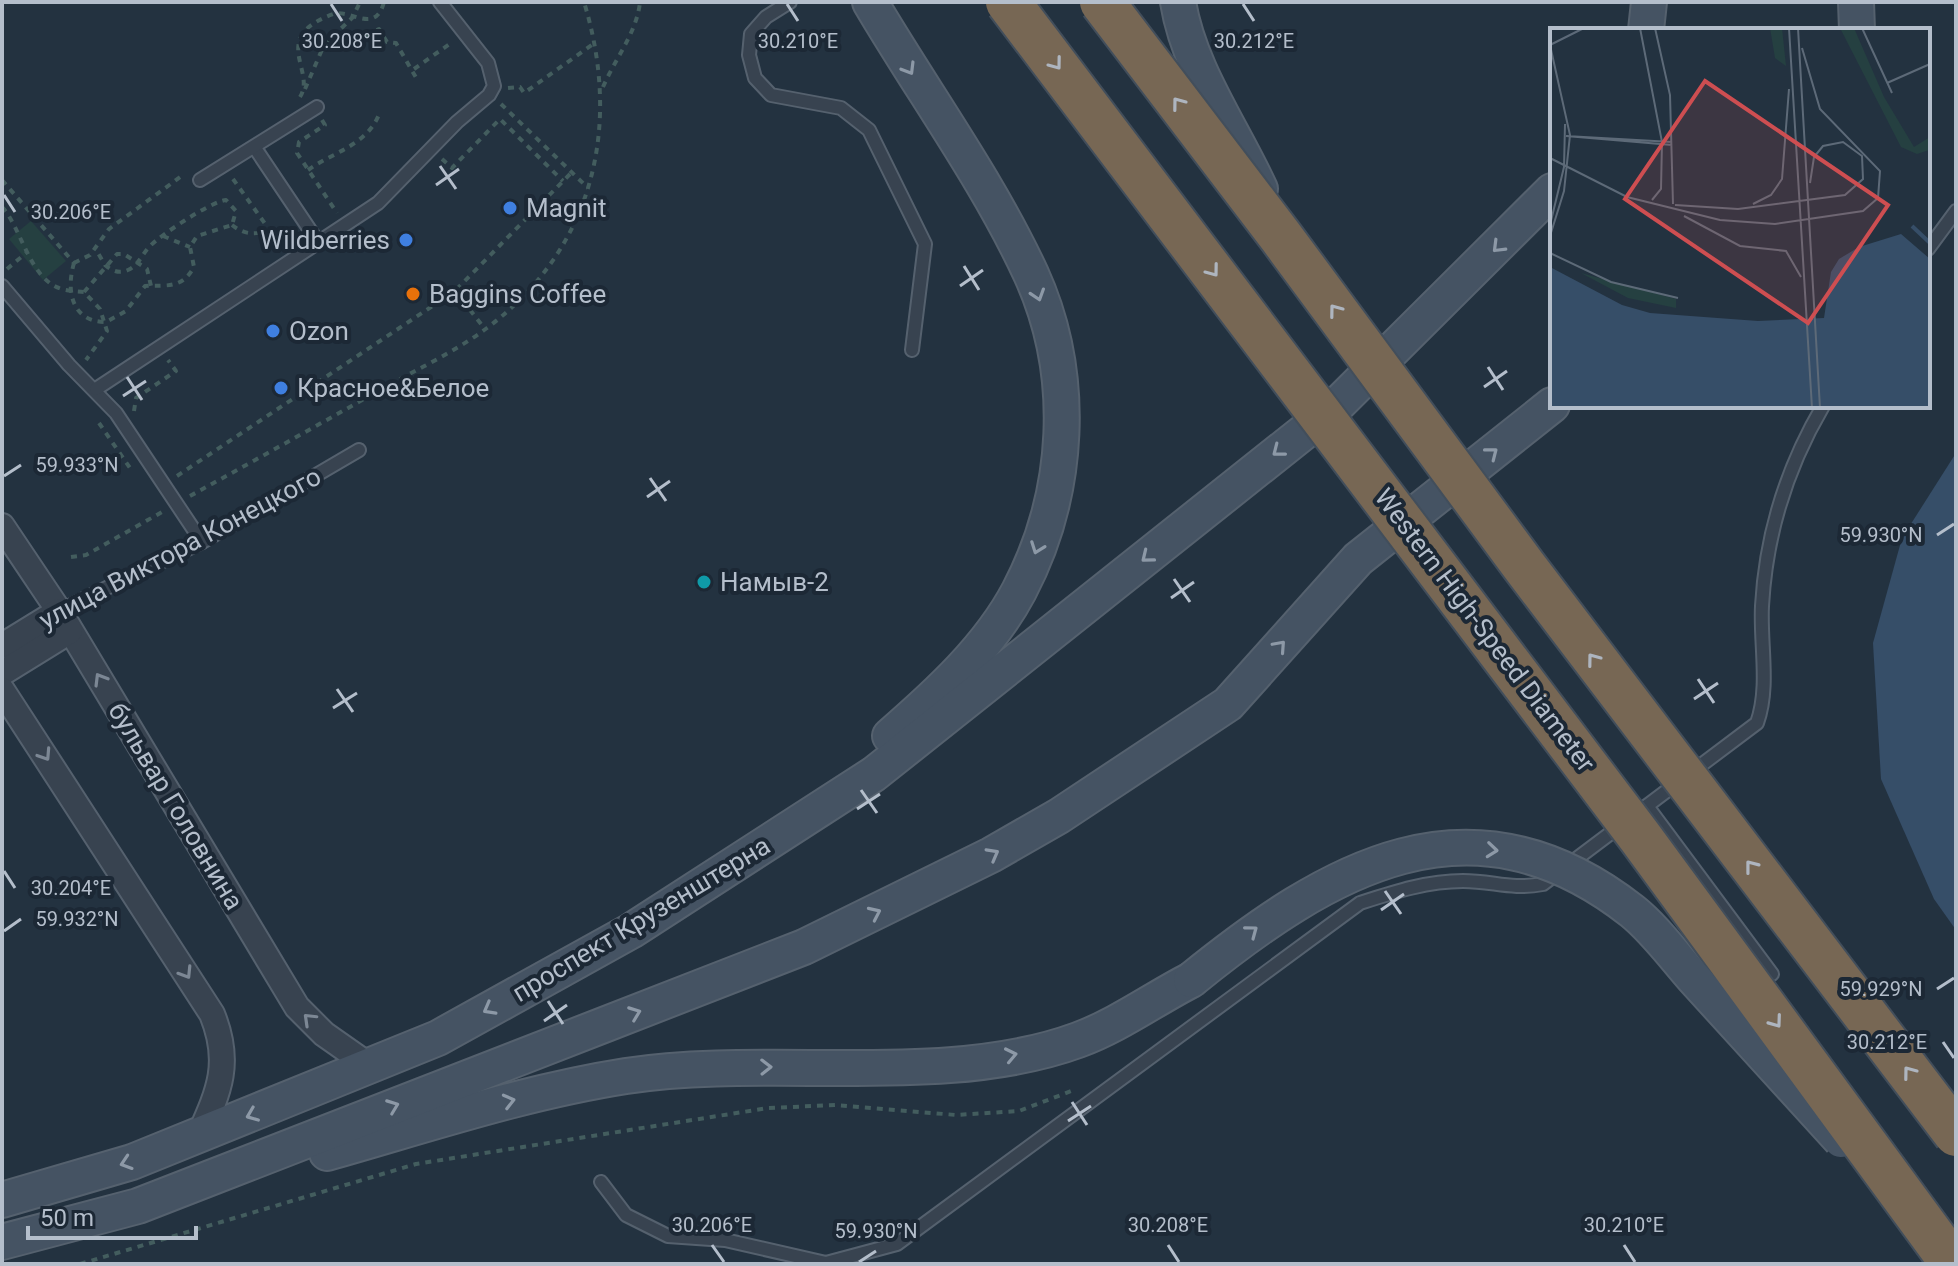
<svg xmlns="http://www.w3.org/2000/svg" width="1958" height="1266" font-family="Roboto,sans-serif">
<style>
.green{fill:#254041}
.water{fill:#364e68}
.lines{fill:none;stroke-linecap:round;stroke-linejoin:round}
.service-casing{stroke:#55616e;stroke-width:16}
.minor-casing{stroke:#55616e;stroke-width:28}
.secondary-casing{stroke:#55616e;stroke-width:38}
.path{stroke:#435d5e;stroke-width:4;stroke-dasharray:6 6;stroke-linecap:butt}
.service{stroke:#384350;stroke-width:12}
.minor{stroke:#384350;stroke-width:24}
.secondary{stroke:#455363;stroke-width:34}
.secondary-bridge-casing{stroke:#55616e;stroke-width:38;stroke-linecap:butt}
.motorway-bridge-casing{stroke:#424e5b;stroke-width:48;stroke-linecap:butt}
.secondary-bridge{stroke:#455363;stroke-width:34}
.motorway-bridge{stroke:#776754;stroke-width:44}
.oneway{stroke:#aeb5bf}
.oneway2{stroke:#8d99a7}
.oneway3{stroke:#7c8794}
.ticks{fill:none;stroke:#b4becb;stroke-width:3}
.shop-dot{fill:#3f7fe0;stroke:#1c2835;stroke-width:3}
.food-dot{fill:#e8710a;stroke:#1c2835;stroke-width:3}
.culture-dot{fill:#0f9aa8;stroke:#1c2835;stroke-width:3}
.labels{text-anchor:middle;dominant-baseline:central;stroke-width:8;stroke-linejoin:round;paint-order:stroke}
.poi-label{font-size:26px;fill:#b4becb;stroke:#1c2835;text-anchor:start}
.street-label{font-size:26px;fill:#b4becb;stroke:#1c2835}
.inset-river{fill:none;stroke:#364e68;stroke-width:4}
.inset-road{fill:none;stroke:#5d6a78;stroke-width:2}
.view{fill:#ce4e51;fill-opacity:0.15;stroke:#ce4e51;stroke-width:4}
.inset-edge{fill:none;stroke:#b4becb;stroke-width:4}
.ticks-label{font-size:20px;text-anchor:middle;fill:#b4becb;stroke:#1c2835;stroke-width:8;stroke-linejoin:round;paint-order:stroke}
</style>
<rect width="100%" height="100%" fill="#233240"/>
<!-- green -->
<polygon class="green" points="31,221 66,261 43,280 9,239"/>
<!-- water -->
<polygon class="water" points="1956,453 1956,930 1934,899 1881,779 1873,643 1902,538"/>
<g class="lines">
<defs>
<g id="service">
<polyline points="790,2 766,17 751,34 749,55 755,78 771,95 841,108 869,130 925,244 912,350"/>
<polyline points="255,148 318,242"/>
<polyline points="200,180 317,107"/>
<polyline points="1928,249 1956,211"/>
<polyline points="2,286 69,365 116,413 202,542"/>
<polyline points="96,389 378,203 457,122 489,95 494,86 488,63 440,2"/>
<polyline points="59,611 202,542 359,450"/>
<polyline points="1647,806 1772,974"/>
<path d="M601 1182 626 1215 668 1236 725 1240 826 1263 897 1244 1360 903C1394 892 1427 881 1463 881 1494 881 1510 890 1543 884L1757 723C1770 687 1760 644 1762 606 1766 533 1786 469 1823 406"/>
</g>
<g id="minor">
<polyline points="2,526 59,611 297,1007 324,1034 371,1067"/>
<polyline points="2,646 59,611"/>
<polyline points="2,673 70,631"/>
<path d="M2 690 212 1014C232 1063 219 1091 199 1136"/>
</g>
<g id="secondary">
<path d="M870 2C923 92 987 179 1031 274 1077 375 1070 494 1019 591 989 648 937 695 890 736"/>
<path d="M1178 2C1189 69 1232 128 1260 189"/>
<polyline points="1856,2 1857,30"/>
<polyline points="1646,30 1649,2"/>
<path d="M327 1153C426 1125 524 1092 626 1076 769 1054 945 1089 1078 1040 1117 1026 1154 999 1191 980"/>
<polyline points="2,1200 132,1162 438,1038 631,931 874,774 1334,408 1552,191"/>
<polyline points="2,1242 138,1206 601,1026 804,947 991,855 1059,816 1228,704 1358,559 1552,405"/>
</g>
</defs>
<!-- service casing -->
<use href="#service" class="service-casing"/>
<!-- minor casing -->
<use href="#minor" class="minor-casing"/>
<!-- secondary casing -->
<use href="#secondary" class="secondary-casing"/>
<!-- path -->
<g class="path">
<polyline points="332,37 352,42 379,29 387,42 396,43 418,81"/>
<polyline points="414,69 451,43"/>
<path d="M603 87C615 59 637 32 640 2"/>
<polyline points="508,88 520,87 524,93 596,42"/>
<polyline points="305,89 324,45 353,17 360,2"/>
<path d="M300 97C317 70 267 37 336 13 356 13 376 32 384 2"/>
<polyline points="501,104 588,188"/>
<polyline points="322,120 325,125 299,142 297,153 337,213"/>
<polyline points="442,159 452,168 500,119 563,181"/>
<path d="M308 170C335 151 368 145 380 112"/>
<polyline points="233,179 281,246"/>
<polyline points="2,180 74,263"/>
<path d="M2 207C21 227 29 277 59 288 66 291 76 291 84 292L100 309 107 331 86 360"/>
<path d="M232 225C245 235 254 235 270 230"/>
<polyline points="163,236 190,247"/>
<path d="M74 263C66 290 71 322 106 322L126 311 145 286C167 285 182 289 194 267L190 247 197 236 232 225 236 211 226 200C212 201 162 234 150 246 142 254 139 265 128 270 119 274 112 271 105 265L95 248"/>
<polyline points="74,263 90,255 109,229 183,175"/>
<polyline points="7,269 26,253"/>
<polyline points="455,291 485,329"/>
<polyline points="84,292 117,254 124,254 147,269 151,286"/>
<polyline points="134,411 136,398 176,371 168,360"/>
<polyline points="99,423 130,468"/>
<polyline points="177,476 455,291 572,172"/>
<path d="M190 496C250 463 311 429 371 395 409 373 452 354 487 328 594 248 622 126 584 2"/>
<polyline points="71,557 86,555 162,512"/>
<polyline points="80,1264 416,1164 768,1108 836,1105 956,1115 1019,1111 1074,1090"/>
</g>
<!-- service -->
<use href="#service" class="service"/>
<!-- minor -->
<use href="#minor" class="minor"/>
<!-- secondary -->
<use href="#secondary" class="secondary"/>
<defs>
<path id="secondary-bridge" d="M1191 980C1328 869 1470 784 1632 911 1656 930 1677 960 1698 983 1746 1035 1793 1088 1841 1140"/>
<g id="motorway-bridge">
<polyline points="1008,2 1640,837 1953,1264"/>
<polyline points="1102,2 1281,237 1524,566 1956,1134"/>
</g>
</defs>
<!-- secondary-bridge casing -->
<use href="#secondary-bridge" class="secondary-bridge-casing"/>
<!-- motorway-bridge casing -->
<use href="#motorway-bridge" class="motorway-bridge-casing"/>
<!-- secondary-bridge -->
<use href="#secondary-bridge" class="secondary-bridge"/>
<!-- motorway-bridge -->
<use href="#motorway-bridge" class="motorway-bridge"/>
</g>
<!-- one-way arrows -->
<defs><path id="oneway-chevron" d="M-2-3.5L2.5 0L-2 3.5" fill="none" stroke-width="1.6" stroke-linecap="round" stroke-linejoin="round" transform="scale(2)"/></defs>
<g class="oneway">
<use href="#oneway-chevron" transform="translate(1056 64) rotate(53)"/>
<use href="#oneway-chevron" transform="translate(1178 103) rotate(-127)"/>
<use href="#oneway-chevron" transform="translate(1213 271) rotate(53)"/>
<use href="#oneway-chevron" transform="translate(1335 310) rotate(-127)"/>
<use href="#oneway-chevron" transform="translate(1593 659) rotate(-127)"/>
<use href="#oneway-chevron" transform="translate(1751 866) rotate(-128)"/>
<use href="#oneway-chevron" transform="translate(1776 1022) rotate(54)"/>
<use href="#oneway-chevron" transform="translate(1909 1072) rotate(-127)"/>
</g>
<g class="oneway2">
<use href="#oneway-chevron" transform="translate(909 69) rotate(59)"/>
<use href="#oneway-chevron" transform="translate(1498 247) rotate(135)"/>
<use href="#oneway-chevron" transform="translate(1038 295) rotate(72)"/>
<use href="#oneway-chevron" transform="translate(1278 451) rotate(142)"/>
<use href="#oneway-chevron" transform="translate(1492 453) rotate(-38)"/>
<use href="#oneway-chevron" transform="translate(1037 548) rotate(110)"/>
<use href="#oneway-chevron" transform="translate(1147 557) rotate(141)"/>
<use href="#oneway-chevron" transform="translate(1280 646) rotate(-48)"/>
<use href="#oneway-chevron" transform="translate(1492 850) rotate(6)"/>
<use href="#oneway-chevron" transform="translate(993 854) rotate(-29)"/>
<use href="#oneway-chevron" transform="translate(875 913) rotate(-25)"/>
<use href="#oneway-chevron" transform="translate(1252 931) rotate(-37)"/>
<use href="#oneway-chevron" transform="translate(489 1009) rotate(151)"/>
<use href="#oneway-chevron" transform="translate(635 1013) rotate(-21)"/>
<use href="#oneway-chevron" transform="translate(1011 1055) rotate(-12)"/>
<use href="#oneway-chevron" transform="translate(766 1067) rotate(-1)"/>
<use href="#oneway-chevron" transform="translate(509 1101) rotate(-14)"/>
<use href="#oneway-chevron" transform="translate(393 1106) rotate(-21)"/>
<use href="#oneway-chevron" transform="translate(252 1115) rotate(158)"/>
<use href="#oneway-chevron" transform="translate(126 1163) rotate(162)"/>
</g>
<g class="oneway3">
<use href="#oneway-chevron" transform="translate(100 679) rotate(-121)"/>
<use href="#oneway-chevron" transform="translate(45 755) rotate(57)"/>
<use href="#oneway-chevron" transform="translate(186 973) rotate(58)"/>
<use href="#oneway-chevron" transform="translate(309 1019) rotate(-136)"/>
</g>
<!-- ticks -->
<path class="ticks" d="M331 4 342 21M787 4 798 21M1243 4 1254 21M440 166 456 189M436 185 459 169M4 195 15 212M964 266 979 290M960 286 983 270M1488 367 1503 390M127 377 142 400M1484 387 1507 371M123 396 146 381M4 476 21 465M650 478 666 501M647 497 670 481M1937 535 1954 524M1174 579 1190 602M1171 598 1194 582M1698 679 1714 703M337 689 353 712M1694 699 1718 683M333 708 357 693M861 790 877 813M857 809 880 794M4 871 15 888M1385 891 1401 914M1381 910 1404 894M4 931 21 919M1937 989 1954 978M548 1001 563 1024M544 1021 567 1005M1943 1042 1954 1058M1072 1102 1087 1125M1068 1121 1091 1106M712 1245 724 1262M1168 1245 1179 1262M1624 1245 1635 1262M859 1262 876 1251"/>
<!-- markers -->
<g class="shop-dot">
<circle cx="510" cy="208" r="8"/>
<circle cx="406" cy="240" r="8"/>
<circle cx="273" cy="331" r="8"/>
<circle cx="281" cy="388" r="8"/>
</g>
<circle class="food-dot" cx="413" cy="294" r="8"/>
<circle class="culture-dot" cx="704" cy="582" r="8"/>
<g class="labels">
<!-- poi labels -->
<g class="poi-label">
<text x="526" y="208">Magnit</text>
<text x="390" y="240" text-anchor="end">Wildberries</text>
<text x="429" y="294">Baggins Coffee</text>
<text x="289" y="331">Ozon</text>
<text x="297" y="388">Красное&amp;Белое</text>
<text x="720" y="582">Намыв-2</text>
</g>
<!-- street labels -->
<g class="street-label">
<text transform="translate(180 548) rotate(-28)">улица Виктора Конецкого</text>
<text transform="translate(1485 630) rotate(53)">Western High-Speed Diameter</text>
<text transform="translate(176 806) rotate(59)">бульвар Головнина</text>
<text transform="translate(641 919) rotate(-31)">проспект Крузенштерна</text>
</g>
</g>
<!-- overview -->
<g transform="translate(1550 28)">
<rect width="380" height="380" fill="#233240"/>
<path d="M220 0H232L236 38 225 30ZM290 0H304L334 69 364 119 380 109 379 122 367 126 351 119ZM31 245 126 271V280L78 270Z" fill="#254041"/>
<path d="M351 206 380 231V380H0V239L72 277 100 285 208 293 274 290 281 244 289 231 309 219Z" fill="#364e68"/>
<path class="inset-river" d="M362 198 380 215"/>
<path class="inset-road" d="M90 0 112 114 111 161 102 172M105 0 120 67 123 176M239 0 262 380M248 0 270 380M312 0 342 65M0 17 20 107 14 163 0 208M0 17 34 0M337 55 380 36M122 117 16 108 122 114M0 130 77 169 170 192 225 196 313 183 328 170 330 143 270 81 252 20M203 176 221 167 232 151 239 61M125 177 188 181 295 167 313 151 312 128 293 114 273 118 264 129 260 155M134 188 190 218 236 223 251 249M0 197 14 139 15 96M0 225 61 254 128 270"/>
<path class="view" d="M155 53 338 177 258 295 75 171Z"/>
<rect width="380" height="380" class="inset-edge"/>
</g>
<g class="ticks-label">
<text x="342" y="48">30.208°E</text>
<text x="798" y="48">30.210°E</text>
<text x="1254" y="48">30.212°E</text>
<text x="71" y="219">30.206°E</text>
<text x="77" y="472">59.933°N</text>
<text x="1881" y="542">59.930°N</text>
<text x="71" y="895">30.204°E</text>
<text x="77" y="926">59.932°N</text>
<text x="1881" y="996">59.929°N</text>
<text x="1887" y="1049">30.212°E</text>
<text x="712" y="1232">30.206°E</text>
<text x="1168" y="1232">30.208°E</text>
<text x="1624" y="1232">30.210°E</text>
<text x="876" y="1238">59.930°N</text>
</g>
<!-- border -->
<rect width="1958" height="1266" fill="none" stroke="#b4becb" stroke-width="8"/>
<!-- scale -->
<path d="M28 1226v12h168v-12" fill="none" stroke="#b4becb" stroke-width="4"/>
<text x="40" y="1226" font-size="24" fill="#b4becb" stroke="#1c2835" stroke-width="6" paint-order="stroke">50 m</text>
</svg>
